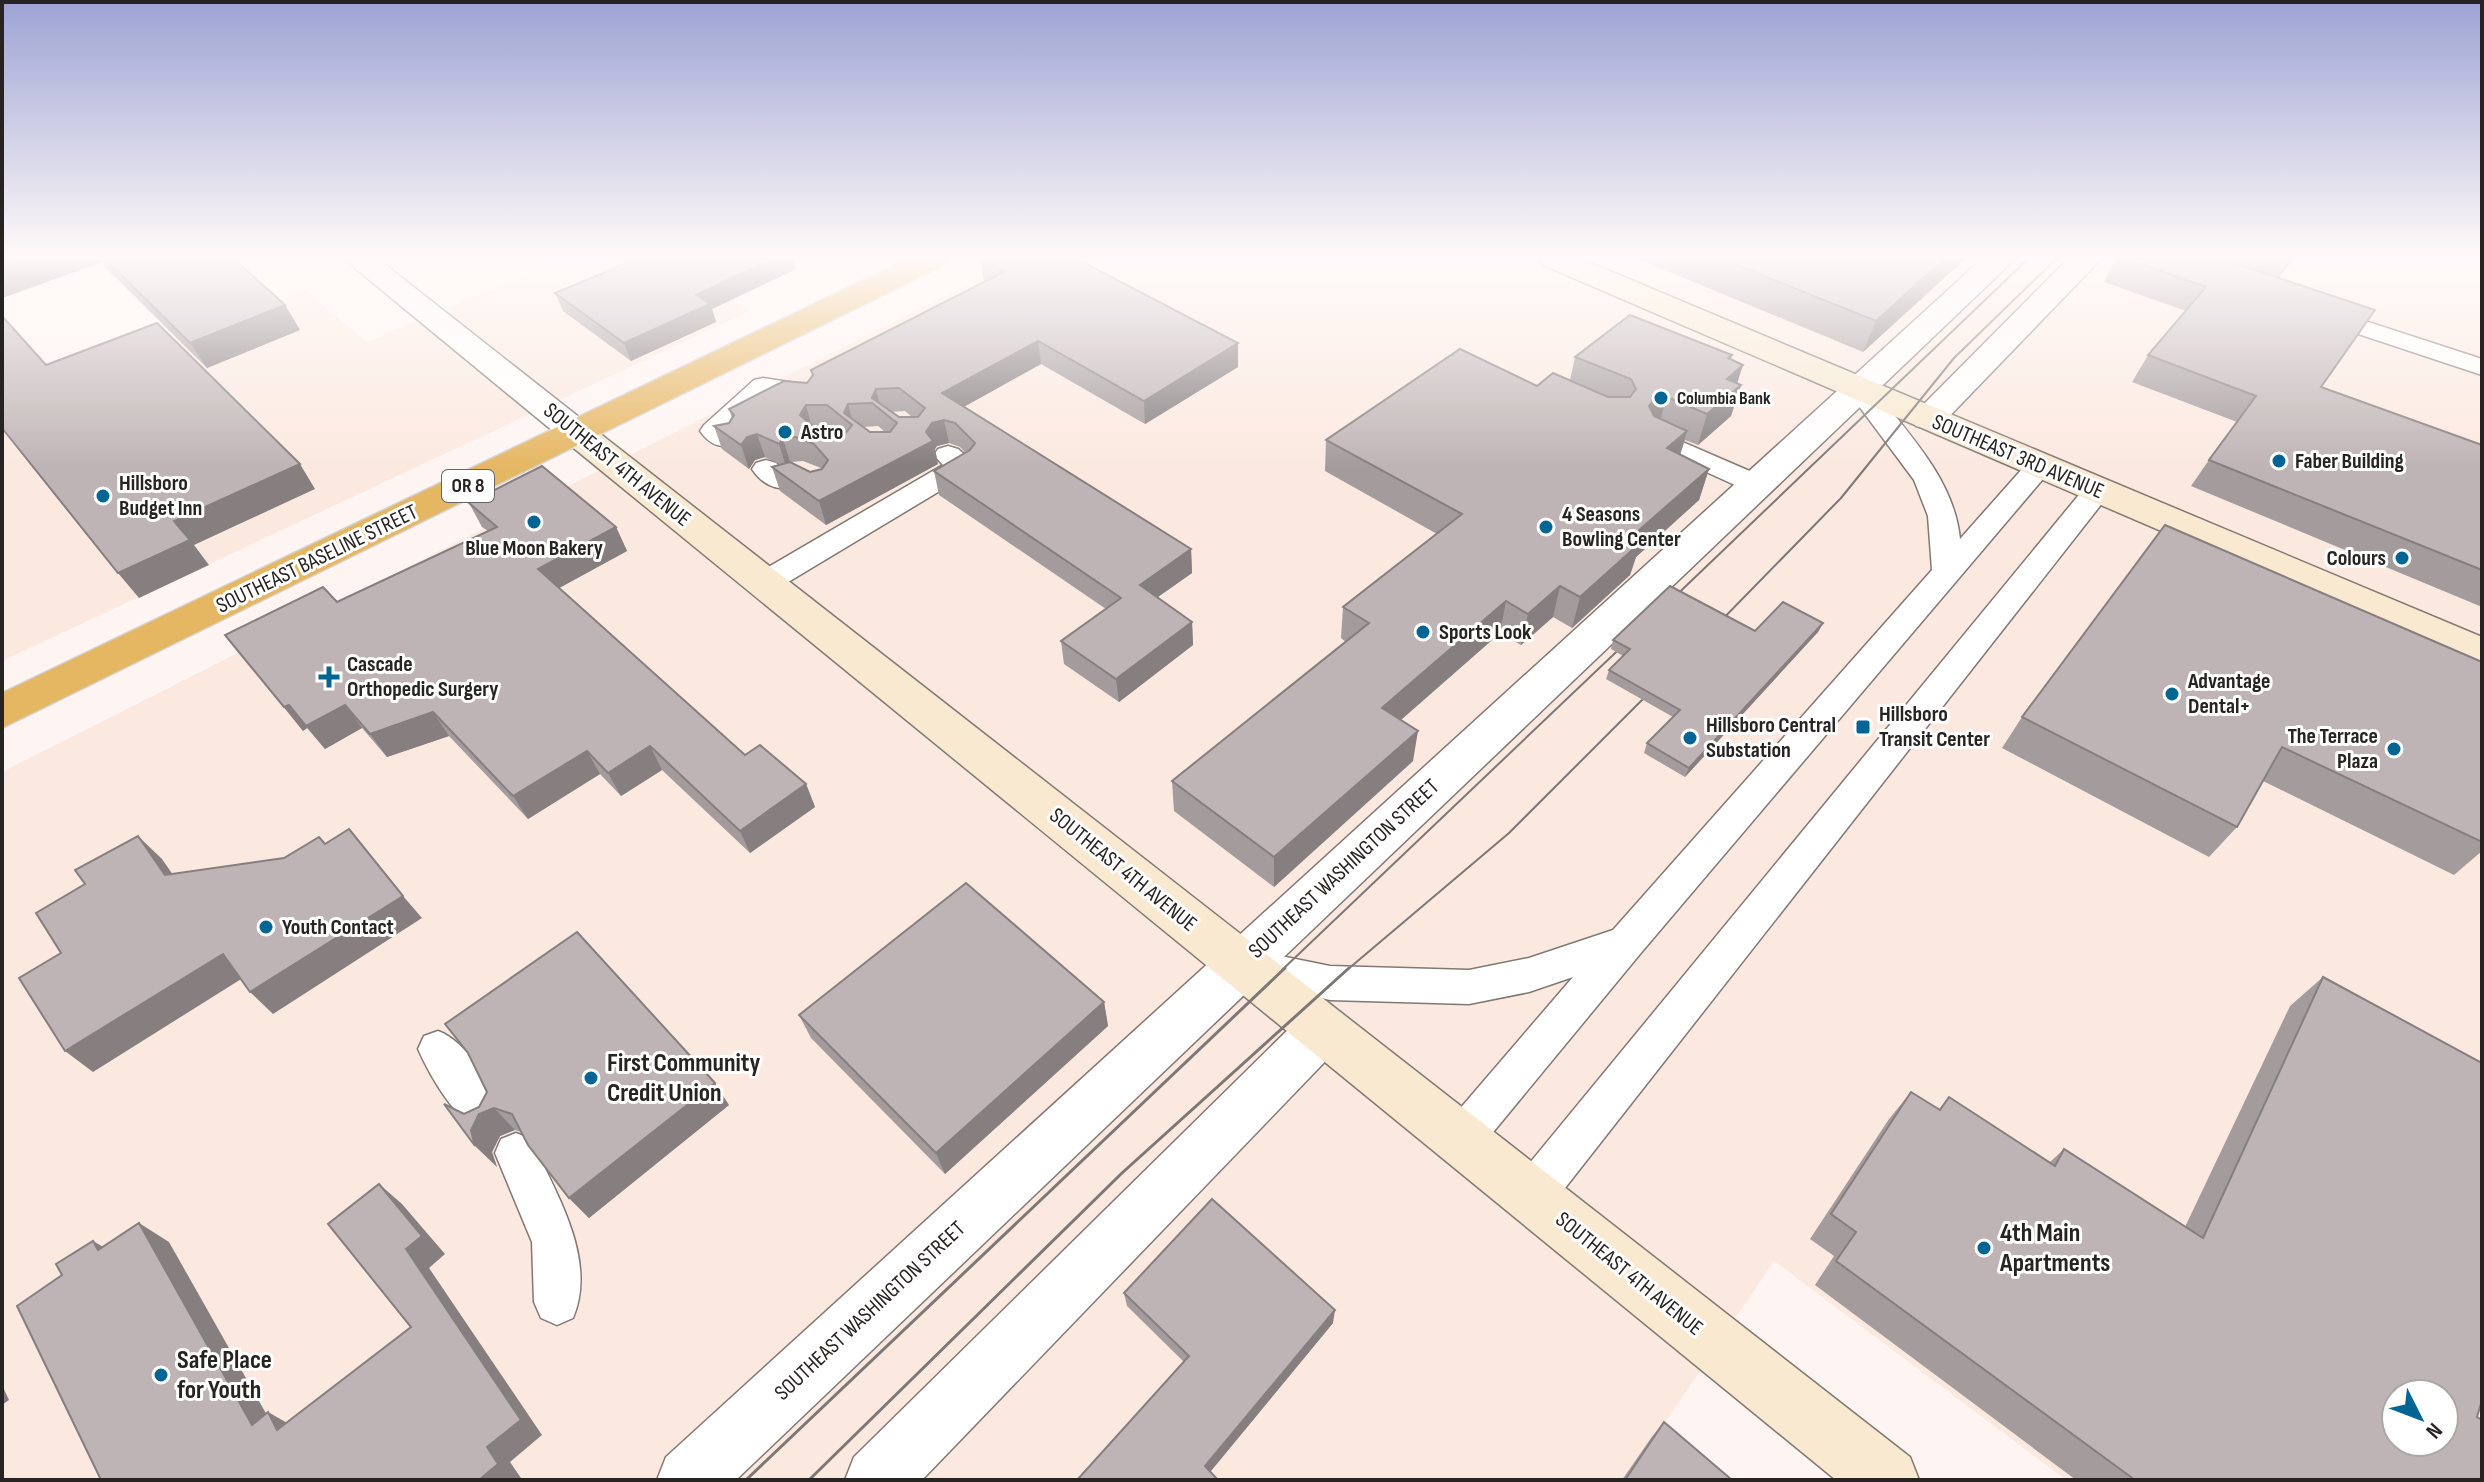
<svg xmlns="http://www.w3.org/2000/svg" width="2484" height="1482" font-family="'Sofia Sans Condensed',sans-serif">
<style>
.built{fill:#fbe9e0;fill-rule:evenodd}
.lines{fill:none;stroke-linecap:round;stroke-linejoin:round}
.lane-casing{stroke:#817873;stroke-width:3}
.street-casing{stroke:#817873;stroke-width:3}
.secondary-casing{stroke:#817873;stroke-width:3}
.highway-casing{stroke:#d4d3d3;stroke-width:3}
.lane{fill:#fff;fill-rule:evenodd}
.street{fill:#fff;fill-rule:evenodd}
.secondary{fill:#f8e9d0;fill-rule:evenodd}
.highway{fill:#e6b763;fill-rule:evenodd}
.tram-far1{stroke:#7d7775;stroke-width:2}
.tram{stroke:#7d7775;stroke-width:3}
.wall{fill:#a49b9c;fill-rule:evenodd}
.shaded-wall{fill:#867e7f}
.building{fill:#bfb4b5;stroke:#867e7f;stroke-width:2;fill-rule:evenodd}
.poi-dot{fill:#016594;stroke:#fff;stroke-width:3}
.labels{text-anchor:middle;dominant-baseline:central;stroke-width:6;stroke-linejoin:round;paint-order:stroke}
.far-poi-label{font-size:18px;font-weight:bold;fill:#272322;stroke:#fff;text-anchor:start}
.shield{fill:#fff;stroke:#686564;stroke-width:2}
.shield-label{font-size:20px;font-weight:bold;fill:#272322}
.poi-label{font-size:22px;font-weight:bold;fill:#272322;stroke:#fff;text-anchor:start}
.street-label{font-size:22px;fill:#272322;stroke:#fff}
.near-poi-label{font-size:26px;font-weight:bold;fill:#272322;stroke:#fff;text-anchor:start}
</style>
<rect width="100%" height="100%" fill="#fef5f2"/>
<!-- built -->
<g class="built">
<polygon points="563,259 670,259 750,311 2,661 2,346 23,338 63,384 305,290 367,342"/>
<path d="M1018 259H2482V1480H2066L1774 1261 1654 1439 1702 1480H2V772ZM2396 1394H2444V1442H2396Z"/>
</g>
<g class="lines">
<defs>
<g id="lane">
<polygon points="2319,306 2482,359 2482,375 2310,318 2307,313 2310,308"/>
<path d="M763 378 802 384 817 397 813 403 804 405 769 395 731 430 739 439 735 445C720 449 709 444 700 431L704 425 754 380Z"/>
<path d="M1860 382 1869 384C1906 431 1954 478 1960 539L2030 460H2050L2054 466 1640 954 1476 1153 1461 1159 1446 1153 1440 1139 1446 1125 1573 977 1529 992 1469 1004 1330 1000 1237 979 1232 967 1237 955 1251 950 1330 966 1469 970 1529 958 1613 930 1932 570 1928 516 1914 480 1847 390 1851 384Z"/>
<polygon points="1657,431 1768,479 1772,485 1768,491 1748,491 1647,445 1643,439 1647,433"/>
<polygon points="948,446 958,449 977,465 973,471 775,590 764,593 753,590 749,583 753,576 943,465 934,455 938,449"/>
<path d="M766 460 776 463 797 481 793 487C776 492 761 483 752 469L756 463Z"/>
<polygon points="2097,482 2107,485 2111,491 2107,497 1547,1211 1531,1217 1515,1211 1509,1196 1515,1181 2087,485"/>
<path d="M438 1031C466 1041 493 1086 505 1113L499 1127 484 1133C456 1122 430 1076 418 1049L424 1036Z"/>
<path d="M516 1133 531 1139C555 1192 598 1259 573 1318L557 1325 541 1318 534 1302 532 1242 495 1153 501 1139Z"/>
</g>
<g id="street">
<polygon points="344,259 378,259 589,425 595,433 589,441 577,444 565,441"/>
<polygon points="1982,259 2015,259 736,1480 657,1480 666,1457"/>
<polygon points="2068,259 2101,259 1940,426 1928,429 1916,426 1911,419 1916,412"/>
<polygon points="1323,1006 1341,1013 1349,1029 1341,1045 922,1480 845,1480 854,1457 1305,1013"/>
</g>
<g id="secondary">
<polygon points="1539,259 1581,259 2482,637 2482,669 1543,265"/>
<polygon points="577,422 589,425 1910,1457 1919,1480 1836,1480 565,441 559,433 565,425"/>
</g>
<polygon id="highway" points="908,259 948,259 944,265 2,728 2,693"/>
</defs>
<!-- lane casing -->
<use href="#lane" class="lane-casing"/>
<!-- street casing -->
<use href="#street" class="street-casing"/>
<!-- secondary casing -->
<use href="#secondary" class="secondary-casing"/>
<!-- highway casing -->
<use href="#highway" class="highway-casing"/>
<!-- lane -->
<use href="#lane" class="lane"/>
<!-- street -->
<use href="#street" class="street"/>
<!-- secondary -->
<use href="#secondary" class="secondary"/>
<!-- highway -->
<use href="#highway" class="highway"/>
<!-- tram-far1 -->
<g class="tram-far1">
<polyline points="1665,606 2028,259"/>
<polyline points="1711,631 1841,498 1954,358 2056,259"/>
<polyline points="1282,970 1633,636"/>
<polyline points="1347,970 1509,833 1657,685"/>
</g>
<!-- tram -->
<g class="tram">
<polyline points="746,1480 1285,968"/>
<polyline points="809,1480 1122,1173 1349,968"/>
</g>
</g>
<!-- wall -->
<g class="wall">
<polygon points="2,259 234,259 285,305 300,330 207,368 106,268 102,262 2,298"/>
<path d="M980 259H1077L1238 343V367L1145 424 1041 364 964 407 1191 549 1192 573 1158 597 1192 622 1193 645 1119 702 1064 664 1061 641 1106 609 939 495 934 471 966 453 960 447 949 443 937 446 935 449 938 464 826 525 780 491 772 467 781 465 765 457 755 460 749 469 722 449 714 426 729 423 732 418 729 409 807 383 985 282 984 281ZM905 411 912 417H899L891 412ZM878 426 885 432H870L863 427ZM815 428H834L841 434 820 432ZM803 461 821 468 822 469 810 472 790 462Z"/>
<polygon points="1638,259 1965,259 1863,352"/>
<polygon points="2116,259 2294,259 2278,278 2321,387 2482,445 2482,607 2191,486 2209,460 2237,422 2132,382 2148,355 2186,311 2104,282"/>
<polygon points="796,269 712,309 716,322 631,361 563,311 555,293"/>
<polygon points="1732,355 1731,359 1738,383 1741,385 1731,416 1698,445 1685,440 1680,455 1709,469 1699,500 1636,557 1630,575 1572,628 1553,617 1521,645 1500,633 1401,720 1413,761 1274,887 1174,811 1172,781 1346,642 1341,638 1343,607 1437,534 1325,471 1326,440 1570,380 1575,357"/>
<polygon points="469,503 616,527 627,551 559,588 745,755 806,784 815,807 750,853 662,770 621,796 600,774 528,819 449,736 387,757 362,728 325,749 307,728 303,731 225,635 337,602 488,531 482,527"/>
<polygon points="1823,623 1818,632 1685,777 1644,753 1647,743 1673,717 1606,679 1609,670 1623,656 1611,649 1613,640 1755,631"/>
<polygon points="2482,662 2482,851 2454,875 2263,781 2237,827 2209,857 2002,748 2022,717"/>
<polygon points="2323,977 2477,1417 2482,1480 2076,1480 1815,1285 1834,1256 1810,1239 1889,1119 1911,1092 1939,1109 1949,1097 2050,1162 2064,1149 2185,1227 2290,1006"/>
<polygon points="1104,1002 1108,1026 945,1174 811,1038 799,1015"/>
<polygon points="729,1105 589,1218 569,1198 521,1132 515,1130 500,1136 492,1152 497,1167 464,1114 479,1107"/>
<polygon points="1124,1293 1333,1323 1210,1472 1077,1480 1184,1362 1127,1306"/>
<polygon points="1664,1422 1732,1480 1622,1480 1651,1438"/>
</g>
<!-- shaded-wall -->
<g class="shaded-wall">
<polygon points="26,259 100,259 102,262 2,298 2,268"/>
<polygon points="773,259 793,259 796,269 712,309 716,322 631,361 624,343 696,295"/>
<polygon points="1944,259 1965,259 1863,352 1876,321"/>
<polygon points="2289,259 2294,259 2273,285"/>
<polygon points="285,305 300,330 207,368 190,343"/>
<polygon points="1038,341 1041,364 947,416 942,393"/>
<polygon points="1238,343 1238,367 1145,424 1144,401"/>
<polygon points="1743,365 1735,390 1741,385 1731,416 1698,445 1707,414 1727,379"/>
<polygon points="876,389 881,410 872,398"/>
<polygon points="1667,397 1658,428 1649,406 1655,399"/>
<polygon points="848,404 854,427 844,413"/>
<polygon points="806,405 812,428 800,415"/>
<polygon points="944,420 949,443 937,446 935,449 938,464 826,525 819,501 926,432 932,423"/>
<polygon points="1687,431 1678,462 1667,448"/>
<polygon points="757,434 765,457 755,460 749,469 741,445 747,437"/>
<polygon points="783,438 790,462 786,467 779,444"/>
<polygon points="300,464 315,489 194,545 209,565 139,598 118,573 174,521"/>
<polygon points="1709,469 1699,500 1636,557 1630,575 1572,628 1580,597 1630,538"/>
<polygon points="616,527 627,551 550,593 538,569"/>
<polygon points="1191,549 1192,573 1142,608 1140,585"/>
<polygon points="1560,586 1553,617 1521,645 1528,614"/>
<polygon points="1506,601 1500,633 1379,739 1382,708"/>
<polygon points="1192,622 1193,645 1119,702 1116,679"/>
<polygon points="1823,623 1818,632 1685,777 1689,768"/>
<polygon points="289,705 307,728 303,731 284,707"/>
<polygon points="345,705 362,728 325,749 306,726"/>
<polygon points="433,712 449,736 387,757 370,734"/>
<polygon points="1418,731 1413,761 1274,887 1274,857"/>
<polygon points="650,746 662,770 621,796 608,773"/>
<polygon points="587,751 600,774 528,819 513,796"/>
<polygon points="806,784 815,807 750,853 740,831"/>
<polygon points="138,836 162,859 189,898 165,875"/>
<polygon points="403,896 422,918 273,1014 250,992"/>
<polygon points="223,954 246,976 93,1072 65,1051"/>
<polygon points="1104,1002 1108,1026 945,1174 936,1153"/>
<polygon points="715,1083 729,1105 589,1218 569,1198"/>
<polygon points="494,1108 515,1130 500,1136 492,1152 497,1167 475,1146 471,1130 479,1114"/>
<polygon points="379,1184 402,1204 445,1254 429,1268 542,1435 510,1462 521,1478 518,1480 479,1480 487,1447"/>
<polygon points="139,1223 169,1242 281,1440 252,1425"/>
<polygon points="93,1241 124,1259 98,1250"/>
<polygon points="1335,1310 1333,1323 1206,1477 1205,1466"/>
<polygon points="2,1385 9,1400 2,1405"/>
<polygon points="268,1412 296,1428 277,1430"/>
</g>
<!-- building -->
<g class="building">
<polygon points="2,259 26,259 2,268"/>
<polygon points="105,259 234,259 285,305 190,343"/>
<polygon points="637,259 773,259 696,295 710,304 624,343 555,293"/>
<path d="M982 259H1077L1238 343 1144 401 1038 341 942 393 1191 549 1140 585 1192 622 1116 679 1061 641 1121 598 934 471 970 450 975 443 955 423 944 420 932 423 926 432 933 441 819 501 772 467 790 462 810 472 822 469 828 460 814 444 796 437 783 438 779 444 757 434 747 437 741 445 714 426 729 423 734 415 729 409 784 381 807 383 813 375 811 370 1004 272ZM899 388 925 408 918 417H899L872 398 876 389ZM872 403 897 423 890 432H870L844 413 848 404ZM806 405H827L852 425 845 434 820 432 800 415Z"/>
<polygon points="1722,259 1944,259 1876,321"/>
<polygon points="2127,259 2222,259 2375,310 2321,387 2482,445 2482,570 2209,460 2256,396 2148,355 2206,287"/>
<polygon points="1630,315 1732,355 1728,358 1743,365 1727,379 1741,385 1707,414 1667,397 1655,399 1649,406 1654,416 1687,431 1667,448 1709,469 1630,538 1640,543 1580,597 1560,586 1528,614 1506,601 1382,708 1418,731 1274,857 1172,781 1369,623 1343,607 1462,514 1326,440 1460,349 1537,386 1553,373 1608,397 1630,397 1636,389 1631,379 1575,357"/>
<polygon points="2,316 46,365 157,323 300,464 174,521 190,540 118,573 2,428"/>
<polygon points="542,466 616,527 538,569 745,755 760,745 806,784 740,831 650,746 608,773 587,751 513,796 433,712 370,734 345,705 306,726 289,705 284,707 225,635 323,587 337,602 497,527 469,503"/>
<polygon points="2165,525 2482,662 2482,842 2282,747 2237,827 2022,717"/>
<polygon points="1670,586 1755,631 1783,602 1823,623 1689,768 1647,743 1680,710 1609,670 1630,649 1613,640"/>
<polygon points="349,829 403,896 250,992 223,954 65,1051 19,978 61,953 36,913 85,884 75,870 138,836 165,875 284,858 319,837 325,844"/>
<polygon points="966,883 1104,1002 936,1153 799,1015"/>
<polygon points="577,932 715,1083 569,1198 528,1145 512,1114 494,1108 479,1114 471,1130 475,1146 444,1104 464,1114 479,1107 487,1092 468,1053 445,1024"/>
<path d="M2323 977 2482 1063V1400L2477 1417 2482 1420V1480H2135L1836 1261 1856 1232 1831 1214 1911 1092 1940 1110 1949 1097 2055 1166 2064 1149 2203 1238ZM2396 1394H2444V1442H2396Z"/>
<polygon points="379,1184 422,1236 406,1249 521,1420 487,1447 498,1464 479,1480 101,1480 17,1306 62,1275 56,1264 93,1241 98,1250 139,1223 252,1425 268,1412 277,1430 411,1327 328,1224"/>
<polygon points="1212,1199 1335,1310 1205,1466 1218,1480 1077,1480 1189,1356 1124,1293"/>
<polygon points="1664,1422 1732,1480 1625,1480"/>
</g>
<!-- sky -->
<linearGradient id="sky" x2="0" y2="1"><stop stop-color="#9da3d4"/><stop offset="0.55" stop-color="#fffaf9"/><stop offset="1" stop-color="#fffaf9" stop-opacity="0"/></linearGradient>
<rect width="2484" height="467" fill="url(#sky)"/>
<!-- markers -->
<g class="poi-dot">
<circle cx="1661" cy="398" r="8"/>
<circle cx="785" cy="432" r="8"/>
<circle cx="2279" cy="461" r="8"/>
<circle cx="103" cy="496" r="8"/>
<circle cx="534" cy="522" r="8"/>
<circle cx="1546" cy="527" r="8"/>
<circle cx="2402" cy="558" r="8"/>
<circle cx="1423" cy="632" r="8"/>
<path d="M325 665h8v8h8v8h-8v8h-8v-8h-8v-8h8z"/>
<circle cx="2172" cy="694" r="8"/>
<rect x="1855" y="719" width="16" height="16" rx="4"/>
<circle cx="1690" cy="738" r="8"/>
<circle cx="2394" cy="749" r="8"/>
<circle cx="266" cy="927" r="8"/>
<circle cx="591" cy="1078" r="8"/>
<circle cx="1984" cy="1248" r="8"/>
<circle cx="161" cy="1375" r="8"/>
</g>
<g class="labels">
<!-- far-poi labels -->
<g class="far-poi-label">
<text x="1677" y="398">Columbia Bank</text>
</g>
<!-- shield labels -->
<rect class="shield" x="442" y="470" width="52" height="32" rx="6"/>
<g class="shield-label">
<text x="468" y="486">OR 8</text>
</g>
<!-- poi labels -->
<g class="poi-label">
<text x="801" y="432">Astro</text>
<text x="2295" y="461">Faber Building</text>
<text x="119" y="483">Hillsboro<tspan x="119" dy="25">Budget Inn</tspan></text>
<text x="1562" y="514">4 Seasons<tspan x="1562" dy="25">Bowling Center</tspan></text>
<text x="534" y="548" text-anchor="middle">Blue Moon Bakery</text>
<text x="2386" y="558" text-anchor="end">Colours</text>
<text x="1439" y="632">Sports Look</text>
<text x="347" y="664">Cascade<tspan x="347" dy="25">Orthopedic Surgery</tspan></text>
<text x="2188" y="681">Advantage<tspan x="2188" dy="25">Dental+</tspan></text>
<text x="1879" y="714">Hillsboro<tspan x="1879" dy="25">Transit Center</tspan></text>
<text x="1706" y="725">Hillsboro Central<tspan x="1706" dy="25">Substation</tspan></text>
<text x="2378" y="736" text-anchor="end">The Terrace<tspan x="2378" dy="25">Plaza</tspan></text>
<text x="282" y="927">Youth Contact</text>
</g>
<!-- street labels -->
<g class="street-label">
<text transform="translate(2018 457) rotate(23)">SOUTHEAST 3RD AVENUE</text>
<text transform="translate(617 465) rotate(39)">SOUTHEAST 4TH AVENUE</text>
<text transform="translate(317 559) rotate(-26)">SOUTHEAST BASELINE STREET</text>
<text transform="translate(1344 869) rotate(-43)">SOUTHEAST WASHINGTON STREET</text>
<text transform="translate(1123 870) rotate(39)">SOUTHEAST 4TH AVENUE</text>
<text transform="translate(1629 1274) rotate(39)">SOUTHEAST 4TH AVENUE</text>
<text transform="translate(870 1311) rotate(-43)">SOUTHEAST WASHINGTON STREET</text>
</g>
<!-- near-poi labels -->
<g class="near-poi-label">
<text x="607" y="1063">First Community<tspan x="607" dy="30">Credit Union</tspan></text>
<text x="2000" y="1233">4th Main<tspan x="2000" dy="30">Apartments</tspan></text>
<text x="177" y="1360">Safe Place<tspan x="177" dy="30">for Youth</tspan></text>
</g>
</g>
<!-- border -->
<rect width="2484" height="1482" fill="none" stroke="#272322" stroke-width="8"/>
<!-- north arrow -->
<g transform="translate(2420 1418) rotate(132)"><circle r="38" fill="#ffffff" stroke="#a9a7a7" stroke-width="2"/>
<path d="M0-6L14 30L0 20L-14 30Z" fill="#016594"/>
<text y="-12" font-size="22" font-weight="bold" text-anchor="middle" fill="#272322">N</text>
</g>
</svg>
